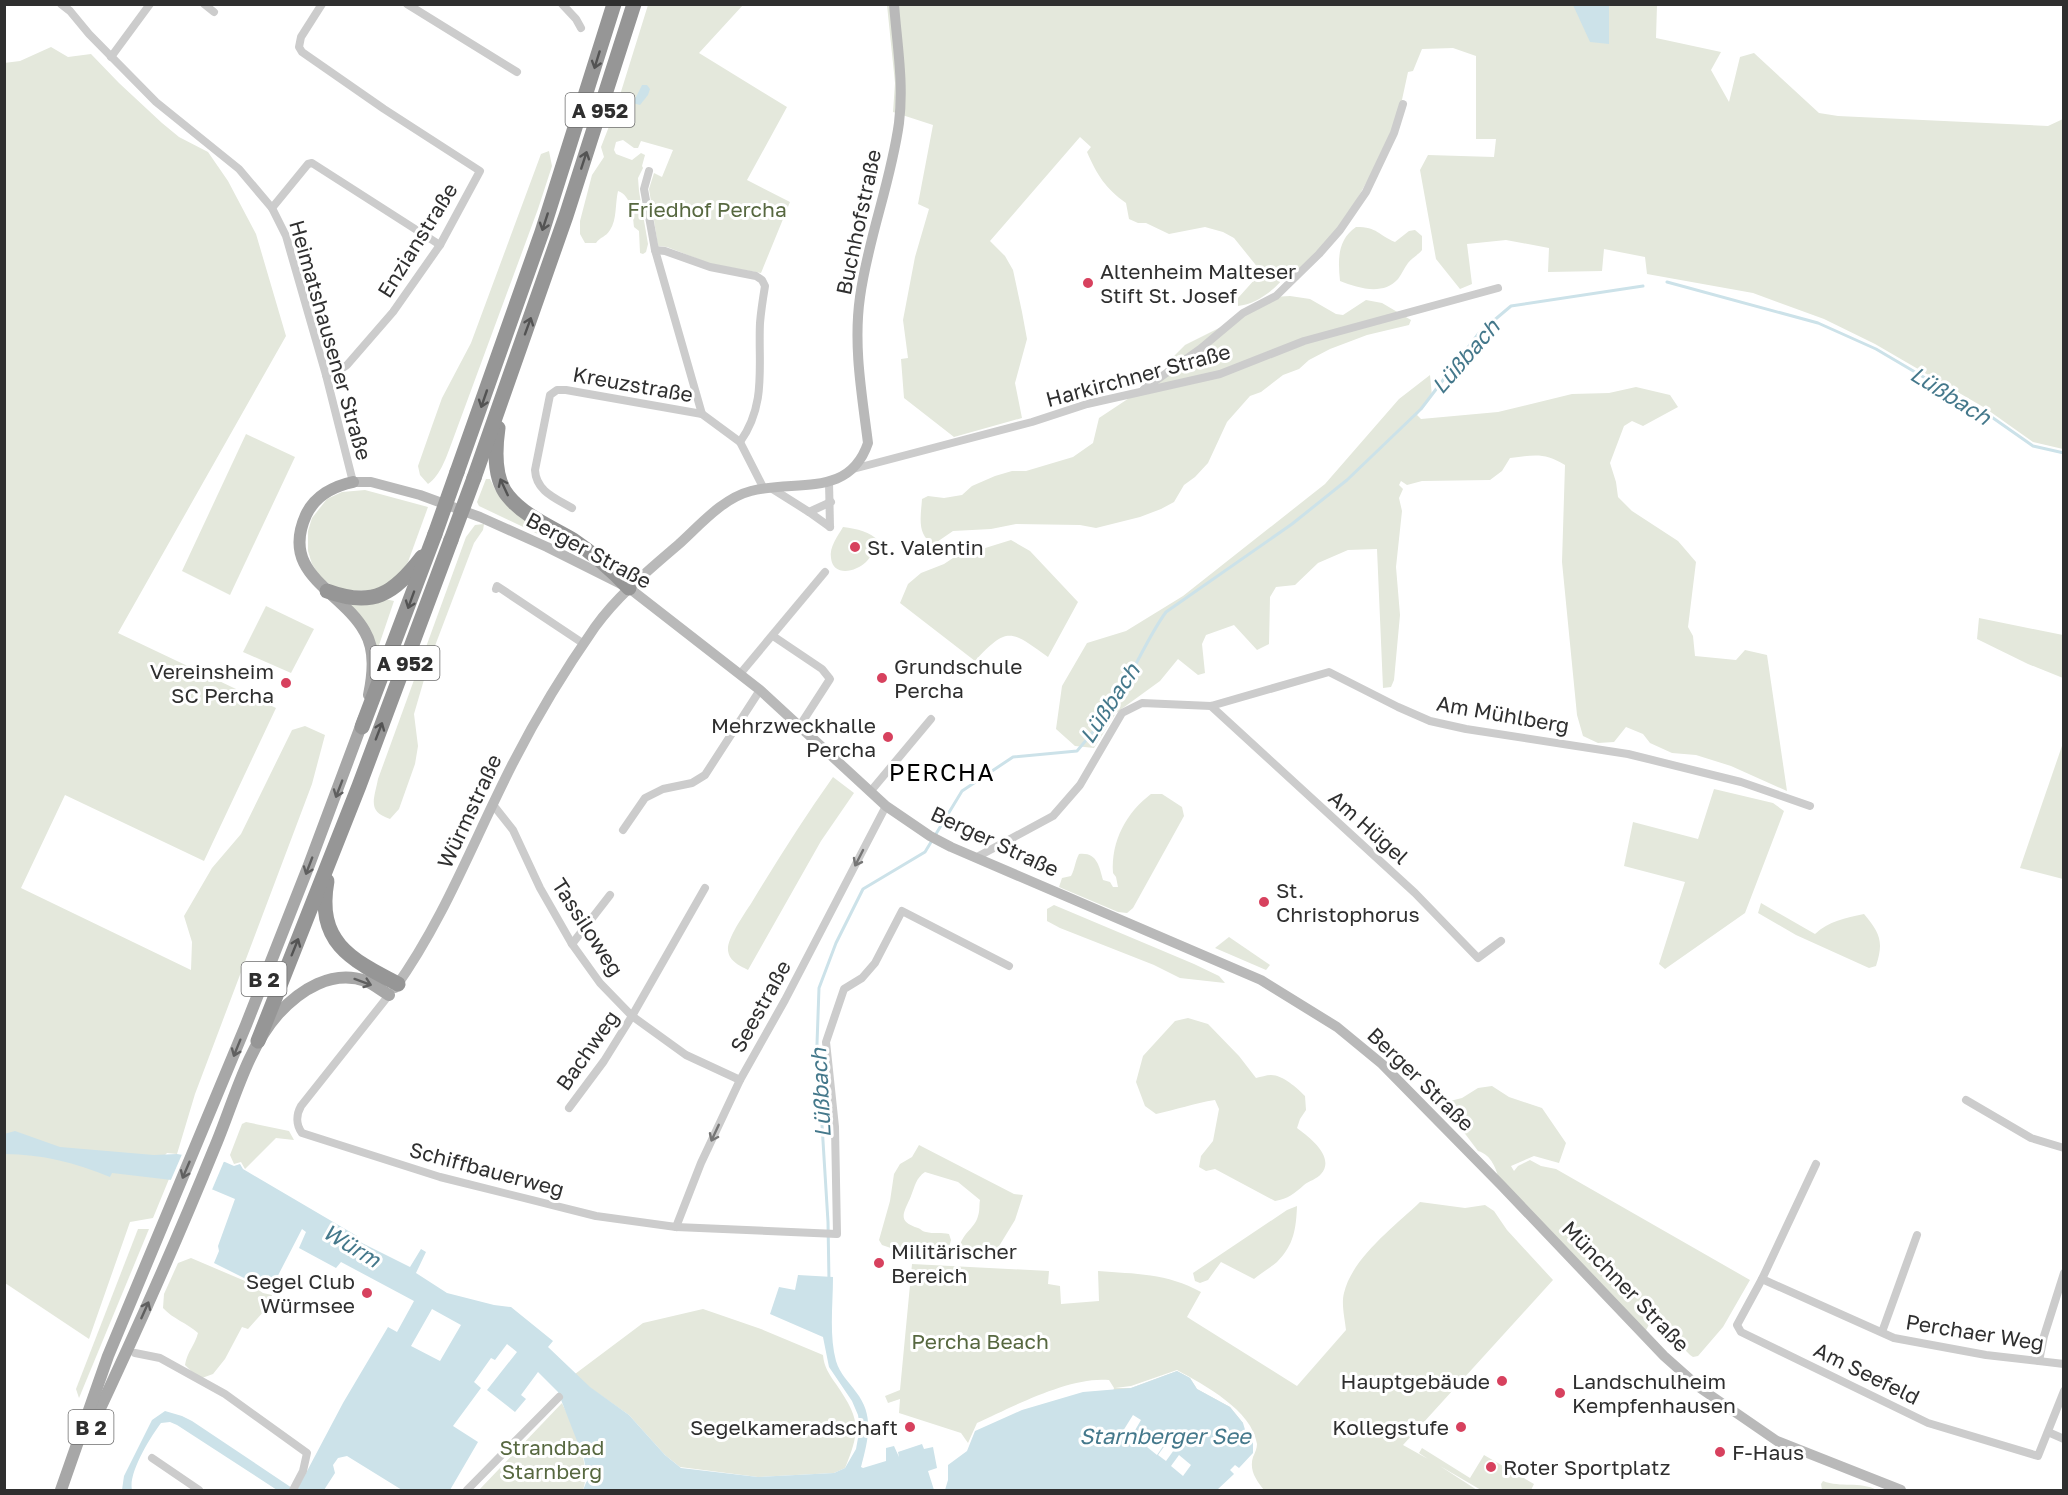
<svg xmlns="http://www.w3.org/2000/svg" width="2068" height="1495" font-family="'Golos Text',sans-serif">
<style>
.green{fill:#e4e8dc}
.water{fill:#cce2e9;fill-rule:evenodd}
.pier{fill:#fff}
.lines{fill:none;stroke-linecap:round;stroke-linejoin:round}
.stream{stroke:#cce2e9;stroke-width:3}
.street{stroke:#ccc;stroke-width:8}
.secondary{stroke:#b9b9b9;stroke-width:10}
.primary{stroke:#a7a7a7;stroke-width:12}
.highway{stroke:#969696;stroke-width:15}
.highway-bridge{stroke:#969696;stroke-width:15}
.oneway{stroke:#535353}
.oneway2{stroke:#5f5f5f}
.oneway3{stroke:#767676}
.poi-dot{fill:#d7415e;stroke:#fff;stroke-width:2}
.labels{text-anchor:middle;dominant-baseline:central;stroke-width:6;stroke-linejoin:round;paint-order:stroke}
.shield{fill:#fff;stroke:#6d6d6d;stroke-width:1.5}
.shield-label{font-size:20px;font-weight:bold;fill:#2f2f2f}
.park-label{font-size:21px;fill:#576840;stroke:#fff}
.street-label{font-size:21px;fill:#2f2f2f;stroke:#fff}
.poi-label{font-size:21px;fill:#2f2f2f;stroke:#fff;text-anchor:start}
.water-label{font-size:22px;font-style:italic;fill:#44788b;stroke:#fff}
.quarter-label{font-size:24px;letter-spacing:1.5px;fill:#000;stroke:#fff}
</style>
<rect width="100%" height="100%" fill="#fff"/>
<!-- green -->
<g class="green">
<path d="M648 5H743L699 53 787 107 747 180 790 202 761 273 711 264 667 247 658 246 649 189 654 173 662 177 673 150 641 141 638 148H634L623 140 616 142 614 150 616 154 632 160 641 153 645 155 642 166 643 168 638 178 639 191 648 244 646 252 643 254 640 253 639 231 634 227C633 215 631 195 618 191 615 204 617 220 610 230 606 237 600 237 596 243H585L580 234V221L592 175 604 157 601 147 615 111Z"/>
<path d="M887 5H1657L1656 38 1721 52 1711 70 1729 102 1740 57 1754 53 1819 113 1838 116 2048 126 2063 119V449L2033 442 1985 408 1875 344 1824 319 1753 293 1647 274 1645 257 1604 249 1602 271 1548 272 1549 248 1506 240 1467 244 1472 284 1460 289 1436 259 1420 170 1428 155 1494 157 1496 139H1476V56L1453 48 1422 49 1413 71 1408 72 1400 109 1386 147 1340 230 1294 274 1285 266 1287 274C1276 289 1257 304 1238 306V298L1256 278 1259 269 1234 238 1223 232 1205 227 1169 234 1146 223H1138L1129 219 1126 203C1106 189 1097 175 1087 152L1091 147 1080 137 990 241 1005 256 1013 270 1022 312 1027 339 1015 383 1022 418 954 437 904 398 901 359 908 358 903 320 915 257 929 209 918 204 933 125 893 112 895 83Z"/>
<polygon points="51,47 68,57 91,54 119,83 162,123 179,137 208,152 228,181 256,234 286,336 118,633 276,708 204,861 65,795 21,888 191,970 192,942 184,916 212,868 241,834 292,730 305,726 325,735 312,784 195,1094 177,1154 167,1153 145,1176 169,1179 153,1218 130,1222 89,1339 5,1283 4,63 20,61"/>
<path d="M549 151 552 166 538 209 452 442C447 455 441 475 428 484L420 475 418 466 432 426 442 398 471 343 541 154Z"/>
<path d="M1356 227C1378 227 1378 235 1395 242L1409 231 1415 230 1422 236V250C1418 255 1412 258 1408 263 1404 268 1402 274 1398 279 1383 296 1358 288 1340 281 1338 260 1337 240 1356 227Z"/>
<path d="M1290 296 1310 299 1336 314 1343 315 1366 300 1382 303 1411 320 1409 325 1367 335 1330 349 1309 360 1299 369 1283 375 1261 392 1250 396 1227 422 1208 463 1195 477 1184 485 1174 502 1161 509 1140 517 1096 528 1080 525 1016 524 991 529 953 531 934 544C916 536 921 515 922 499L928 496 944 498 962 495 972 486 995 476 1012 471H1026L1073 457 1093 443 1099 418 1161 377 1170 360 1185 345 1233 321 1273 297Z"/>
<path d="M1430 375 1432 396 1417 415 1421 419 1498 412 1572 394 1609 393 1636 387 1670 395 1678 407 1643 426 1632 421 1624 426 1610 463 1616 482 1618 497 1632 511 1678 541 1696 562 1688 627 1693 636 1695 656 1736 660 1745 650 1767 655 1787 791 1731 766 1696 755 1672 753 1650 743 1643 734 1626 727 1614 742 1598 743 1583 736 1577 715 1562 562 1565 465C1544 452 1534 455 1510 458L1502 471 1490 480 1422 481 1407 485 1401 481 1399 485 1403 489 1399 498 1402 511 1396 567 1400 615 1394 680 1391 687 1383 688 1377 549 1348 550 1318 563 1295 585 1276 587 1270 597 1269 644 1257 650 1234 625 1206 635 1202 644 1205 673 1198 675 1178 659 1160 681 1116 713 1094 748 1075 746 1056 729 1062 686 1087 643 1126 631 1183 596 1325 484 1399 399Z"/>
<polygon points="246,434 295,457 230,595 182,571"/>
<polygon points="486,479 490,479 497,493 578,553 479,506 477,502"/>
<polygon points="365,490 428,507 408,562 400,574 377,591 338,590 321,578 312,564 308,551 308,531 312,518 327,499 342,492"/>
<path d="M484 524 483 530 474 543 430 659 414 714 418 746 415 764 399 809 390 819C367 811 374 800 378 779L466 537 475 525Z"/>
<path d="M843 527C858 529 869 531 880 542 875 549 871 557 866 562 856 572 833 577 831 558 829 547 838 536 843 527Z"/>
<path d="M1011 540 1030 551 1078 602 1048 657C1011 631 1008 625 975 661L900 603 908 584 921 573 944 564 953 558Z"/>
<path d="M385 599 394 601 377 651C369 627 363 617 343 600Z"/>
<polygon points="266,606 314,629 291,673 243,652"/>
<polygon points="1979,618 2063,635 2063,678 2028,664 1977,639"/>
<polygon points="2063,743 2063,879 2020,868"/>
<path d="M833 777 854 793 821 841 748 970C738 965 727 960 728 947 730 934 745 913 752 902 778 859 804 818 833 777Z"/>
<polygon points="1714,789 1773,803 1784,811 1745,913 1665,969 1659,964 1685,882 1624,866 1633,822 1698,839"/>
<path d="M1151 794H1162L1182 807 1184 816 1133 908 1127 913 1118 912 1059 887 1062 878 1071 876C1075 869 1075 861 1079 854 1097 852 1099 866 1103 880L1110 882 1113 887H1118L1116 877 1113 873C1111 841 1126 813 1151 794Z"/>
<path d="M1761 903 1815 934C1829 921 1845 918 1864 914 1880 933 1884 942 1876 966L1869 968 1796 935 1758 913Z"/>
<polygon points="1054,905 1194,964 1219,976 1225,983 1180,978 1154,965 1060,928 1047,921 1047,909"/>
<polygon points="1229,937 1270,965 1266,970 1215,948"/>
<path d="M1188 1018 1208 1024 1239 1056 1256 1078C1261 1077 1266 1075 1271 1075 1283 1075 1297 1088 1305 1096L1306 1110 1300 1119 1297 1128C1309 1137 1336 1157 1321 1174 1317 1179 1309 1181 1304 1185 1295 1193 1288 1199 1275 1201L1215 1169 1206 1171 1199 1167 1201 1156 1213 1141 1219 1109 1215 1100C1194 1103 1176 1110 1156 1114L1145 1106 1136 1082 1143 1056 1175 1021Z"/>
<path d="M1492 1086 1509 1097 1542 1108 1566 1143 1559 1163 1534 1156 1511 1166 1514 1171 1518 1166 1530 1160 1541 1166 1556 1169 1750 1280 1723 1327 1698 1356 1693 1357 1690 1355 1653 1317 1645 1332 1500 1182C1496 1169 1492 1155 1478 1151L1442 1103 1462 1098 1478 1088Z"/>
<polygon points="246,1122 289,1131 294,1140 276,1138 245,1169 241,1162 234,1164 230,1155 242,1124"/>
<path d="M919 1145 1014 1194 1023 1195 1015 1220 993 1256H973L960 1250C959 1235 975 1229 978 1216 980 1211 979 1205 980 1200L958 1182 925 1172C916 1178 915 1186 911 1196 904 1213 896 1221 918 1228 921 1229 923 1232 926 1232 933 1234 942 1232 949 1234L951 1240 947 1255C924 1258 904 1253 882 1245L879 1240 890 1201 894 1174 900 1164 912 1157Z"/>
<path d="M1420 1202 1465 1208 1485 1205 1494 1211 1507 1230 1553 1280 1403 1445 1428 1459 1419 1453 1422 1448 1470 1478 1484 1455 1534 1484 1531 1490H1481L1440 1466 1477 1490H1264C1256 1480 1249 1470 1253 1457 1255 1453 1257 1448 1257 1444 1252 1410 1204 1385 1177 1370L1131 1386 1115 1388H1131L1177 1371 1190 1378 1197 1389 1230 1407 1243 1423 1212 1455 1110 1403 1114 1388 1109 1380C1070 1376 1012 1407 977 1423L968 1443 961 1433 899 1413 900 1399 888 1403 885 1396 900 1390 912 1264 1049 1271 1048 1284 1060 1286 1061 1304 1099 1301 1098 1271C1135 1274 1167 1273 1201 1292L1187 1317 1297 1386 1346 1330C1345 1319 1341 1304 1344 1293 1352 1258 1395 1226 1420 1202Z"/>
<path d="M1297 1206C1296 1229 1294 1245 1277 1262 1270 1268 1261 1273 1254 1279L1221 1262 1208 1280 1200 1283 1195 1281 1193 1273 1287 1210Z"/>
<polygon points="138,1229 149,1229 79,1398 76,1389"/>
<path d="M191 1258 245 1281 263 1293 272 1295 265 1310 248 1329 242 1327 225 1359 213 1374 202 1378 193 1373 185 1365C187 1352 195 1345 198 1333 187 1323 173 1319 163 1308L164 1294 178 1263Z"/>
<path d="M703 1309 761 1329 823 1355C824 1367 829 1374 836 1384 860 1419 861 1429 845 1468L834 1473 758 1477 680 1467 665 1455 629 1415 589 1387 575 1374 643 1323Z"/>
<path d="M562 1403C573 1426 592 1465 583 1490H479Z"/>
<path d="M1823 1481C1841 1488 1859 1481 1877 1490H1822L1821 1484Z"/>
</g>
<!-- water -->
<g class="water">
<polygon points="1573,5 1609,5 1609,44 1590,42"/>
<polygon points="642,85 647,85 650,89 648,95 640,105 633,103"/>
<path d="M15 1131 60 1147 154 1155 177 1154 225 1162 234 1166 240 1164 243 1169 357 1236 356 1240 410 1267 421 1249 426 1252 416 1273 447 1293 494 1305 511 1307 553 1341 548 1347 590 1387 629 1415 665 1455 681 1468 758 1477 834 1473 845 1468 856 1449 860 1427 858 1415 852 1401 829 1367 823 1337 770 1314 779 1287 795 1290 798 1275 833 1277C833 1305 829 1335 836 1361 840 1374 849 1382 856 1392 875 1416 868 1440 861 1467L863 1468 886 1461V1448L894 1446 899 1457 898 1452 922 1444 924 1449 933 1447 937 1468 928 1471 934 1490H583L587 1480 584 1459 565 1410 558 1392 538 1372 521 1395 526 1399 515 1412 487 1390 517 1352 507 1344 495 1360 491 1358 474 1382 481 1388 453 1426 478 1442 450 1490H402L347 1456 338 1458 333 1465 335 1473 324 1490H297L343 1403 388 1327 397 1332 414 1301 341 1262 336 1268 299 1248 306 1232 302 1229 270 1291 214 1263 219 1251 218 1246 235 1199 197 1183 112 1173 110 1177C76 1163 41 1154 5 1154L4 1134ZM432 1309 461 1325 440 1361 411 1346Z"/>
<polygon points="1177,1371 1190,1378 1197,1389 1230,1407 1243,1423 1246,1433 1253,1440 1253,1453 1239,1468 1235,1465 1230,1470 1234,1474 1217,1490 945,1490 948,1480 948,1465 967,1451 975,1431 1022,1410 1083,1392 1131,1388"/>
<path d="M165 1411 182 1416 192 1421 295 1490H277L177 1425 170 1422 161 1423C151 1436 128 1473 132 1490H122L124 1476 152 1420Z"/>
</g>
<!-- pier -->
<g class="pier">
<polygon points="183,1152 225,1159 211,1192 197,1186 170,1182"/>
<polygon points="1133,1415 1141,1420 1134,1432 1138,1435 1134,1441 1129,1438 1131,1435 1123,1431"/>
<polygon points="1157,1432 1168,1439 1157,1455 1147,1447"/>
<polygon points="1171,1437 1179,1443 1166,1461 1158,1455"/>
<polygon points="1179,1455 1191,1465 1183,1476 1171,1466"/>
</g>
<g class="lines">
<!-- stream -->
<g class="stream">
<polyline points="1667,282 1818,323 1876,349 1993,418 2033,446 2064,453"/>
<path d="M829 1281 828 1222 817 1044 819 988 836 943 863 889 925 852 962 791 1013 757 1077 751C1096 730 1112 707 1126 682 1140 658 1150 634 1166 612L1292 524 1347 480 1421 409 1479 333 1511 306 1643 286"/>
</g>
<!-- street -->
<g class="street">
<polyline points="61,4 70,11 89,34 156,102 239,169 272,208 286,236 294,264 326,375 353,482"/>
<polyline points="204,4 214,12"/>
<polyline points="322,4 301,37 299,47 302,52 384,109 480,171 440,245 393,312 347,365 337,372 326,375"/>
<polyline points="407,4 517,72"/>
<polyline points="562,4 576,19 581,28"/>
<polyline points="111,57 150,4"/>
<polyline points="649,171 644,189 655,250 702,414 740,442 764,489"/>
<polyline points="272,208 308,164 312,163 440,245"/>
<path d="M655 250 665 251 710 267 756 276 762 280 765 286C763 298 761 311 760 323 758 366 767 404 740 442"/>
<polyline points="1144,389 1200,349 1243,313 1276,296 1319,254 1340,230 1366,192 1394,133 1403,104"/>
<polyline points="853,469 1032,422 1087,404 1220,374 1304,341 1498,288"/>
<polyline points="829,482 830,527"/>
<polyline points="771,488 809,512 831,502"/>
<path d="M572 508C555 498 536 491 535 470L550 395 557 390H566L702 414"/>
<polyline points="809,512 830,527"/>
<polyline points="496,589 497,586 584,644"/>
<polyline points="773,636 822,669 830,679 799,727"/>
<polyline points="740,674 825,572"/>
<polyline points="1211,706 1415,893 1478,958 1501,941"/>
<polyline points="870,792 931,719"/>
<polyline points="494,806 513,830 540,888 572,944 600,983 632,1016 686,1055 740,1080"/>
<polyline points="623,830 645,798 663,789 692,783 705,775 760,690"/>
<polyline points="977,857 1053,816 1080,785 1122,713 1142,703 1211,706 1329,672 1398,707 1430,721 1466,729 1628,754 1741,782 1810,806"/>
<polyline points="572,944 610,895"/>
<path d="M389 995 301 1106C296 1115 296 1125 302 1133L440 1177 596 1216 676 1227 837 1234 835 1127 826 1042 844 989 862 978 875 963 902 911 1009 966"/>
<polyline points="1966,1100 2031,1138 2064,1148"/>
<polyline points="569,1108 604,1061 632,1016 705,888"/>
<polyline points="1816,1164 1762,1279 1737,1325 1741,1332 1928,1423 2038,1456 2064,1391"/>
<polyline points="676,1227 701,1163 740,1080 785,1000 886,806"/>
<polyline points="1762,1279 1894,1338 1986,1355 2064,1364"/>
<polyline points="1882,1332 1917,1235"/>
<polyline points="135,1353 160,1358 225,1394 307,1453 303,1471 293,1490"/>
<polyline points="2039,1361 2044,1336 2064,1273"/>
<polyline points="2048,1432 2064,1439"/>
<polyline points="152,1458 199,1490"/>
<polyline points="467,1490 559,1397"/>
</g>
<!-- secondary -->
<g class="secondary">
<polyline points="353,482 371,482 420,495 480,517 547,547 629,588 760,690 886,806 930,836 951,847 1261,980 1337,1027 1382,1064 1501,1185 1664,1356 1700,1388 1777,1441 1901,1490"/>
<path d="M395 988C445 918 474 839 513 763 537 716 565 670 595 627 618 595 650 569 679 544 700 525 723 498 751 491 795 479 849 499 868 443 862 395 853 346 860 297 868 238 891 182 899 123 904 83 897 44 894 4"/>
</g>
<!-- primary -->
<g class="primary">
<path d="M353 482C334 486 315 496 306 515 279 575 342 590 365 632 376 651 373 675 369 695"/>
<path d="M89 1432C133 1339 175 1245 214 1149 233 1105 246 1050 278 1014 300 990 332 969 366 981 374 984 382 991 389 995"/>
<polyline points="61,1490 108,1356 246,1025 309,865 364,718"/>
</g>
<!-- highway -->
<g class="highway">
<path d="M498 428C495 449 493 478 508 496 524 516 551 527 573 540 594 554 612 570 629 588"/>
<polyline points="457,472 542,232 614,4"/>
<polyline points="474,478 566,216 634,4"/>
<path d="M327 591C373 608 394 594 422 557"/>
<polyline points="362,727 435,534"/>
<path d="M327 881C316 942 350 959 398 984"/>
<polyline points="258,1041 359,786 451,540"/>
</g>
<!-- highway-bridge -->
<g class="highway-bridge">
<polyline points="435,534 457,472"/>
<polyline points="451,540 474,478"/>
</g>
</g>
<!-- one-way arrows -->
<defs><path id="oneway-shaft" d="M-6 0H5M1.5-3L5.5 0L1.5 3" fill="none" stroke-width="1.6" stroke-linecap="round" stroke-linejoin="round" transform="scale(1.5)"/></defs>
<g class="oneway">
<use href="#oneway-shaft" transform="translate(597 60) rotate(107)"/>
<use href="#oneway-shaft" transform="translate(584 160) rotate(-72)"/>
<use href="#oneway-shaft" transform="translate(545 222) rotate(108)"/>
<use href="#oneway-shaft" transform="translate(528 326) rotate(-70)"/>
<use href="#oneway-shaft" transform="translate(484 399) rotate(109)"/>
<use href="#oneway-shaft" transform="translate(504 487) rotate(-115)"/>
<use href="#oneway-shaft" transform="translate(411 600) rotate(110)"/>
<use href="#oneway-shaft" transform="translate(379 731) rotate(-69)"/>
<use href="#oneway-shaft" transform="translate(295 947) rotate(-68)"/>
</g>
<g class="oneway2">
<use href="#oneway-shaft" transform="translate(339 789) rotate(111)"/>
<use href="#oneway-shaft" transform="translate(309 866) rotate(111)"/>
<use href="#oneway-shaft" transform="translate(363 982) rotate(20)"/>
<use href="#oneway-shaft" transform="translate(237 1048) rotate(112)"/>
<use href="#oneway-shaft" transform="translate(186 1170) rotate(113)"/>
<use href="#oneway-shaft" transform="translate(145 1310) rotate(-66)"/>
</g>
<g class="oneway3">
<use href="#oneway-shaft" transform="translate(859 858) rotate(117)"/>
<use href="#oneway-shaft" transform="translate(715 1133) rotate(115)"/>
</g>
<!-- markers -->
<g class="poi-dot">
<circle cx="1088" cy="283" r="6"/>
<circle cx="855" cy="547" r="6"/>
<circle cx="882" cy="678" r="6"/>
<circle cx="286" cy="683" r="6"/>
<circle cx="888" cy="737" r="6"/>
<circle cx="1264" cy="902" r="6"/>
<circle cx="879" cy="1263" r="6"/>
<circle cx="367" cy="1293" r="6"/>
<circle cx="1502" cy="1381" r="6"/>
<circle cx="1560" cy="1393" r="6"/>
<circle cx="910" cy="1427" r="6"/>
<circle cx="1461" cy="1427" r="6"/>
<circle cx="1720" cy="1452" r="6"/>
<circle cx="1491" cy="1467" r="6"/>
</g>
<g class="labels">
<!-- shield labels -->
<g class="shield">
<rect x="565.5" y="93" width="69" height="34" rx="4.5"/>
<rect x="370.5" y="646" width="69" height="34" rx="4.5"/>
<rect x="241.5" y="962" width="45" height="34" rx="4.5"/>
<rect x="68.5" y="1410" width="45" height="34" rx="4.5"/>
</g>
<g class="shield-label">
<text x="600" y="110">A 952</text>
<text x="405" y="663">A 952</text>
<text x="264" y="979">B 2</text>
<text x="91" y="1427">B 2</text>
</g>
<!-- park labels -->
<g class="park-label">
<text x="707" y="209">Friedhof Percha</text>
<text x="980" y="1341">Percha Beach</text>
<text x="552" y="1447">Strandbad<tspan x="552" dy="24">Starnberg</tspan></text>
</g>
<!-- street labels -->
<g class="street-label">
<text transform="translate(858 222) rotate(-78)">Buchhofstraße</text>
<text transform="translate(417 240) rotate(-58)">Enzianstraße</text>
<text transform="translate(331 340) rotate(74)">Heimatshausener Straße</text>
<text transform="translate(1138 375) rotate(-15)">Harkirchner Straße</text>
<text transform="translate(633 384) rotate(10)">Kreuzstraße</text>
<text transform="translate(589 550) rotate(28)">Berger Straße</text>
<text transform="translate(1503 714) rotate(10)">Am Mühlberg</text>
<text transform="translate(469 811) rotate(-65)">Würmstraße</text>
<text transform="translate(1369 827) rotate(42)">Am Hügel</text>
<text transform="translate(995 841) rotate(25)">Berger Straße</text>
<text transform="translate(588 927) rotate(57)">Tassiloweg</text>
<text transform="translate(760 1006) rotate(-61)">Seestraße</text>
<text transform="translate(587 1050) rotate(-55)">Bachweg</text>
<text transform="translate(1421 1079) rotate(44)">Berger Straße</text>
<text transform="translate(487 1169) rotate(15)">Schiffbauerweg</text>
<text transform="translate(1626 1286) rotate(46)">Münchner Straße</text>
<text transform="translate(1975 1332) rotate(9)">Perchaer Weg</text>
<text transform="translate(1867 1373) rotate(26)">Am Seefeld</text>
</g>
<!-- poi labels -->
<g class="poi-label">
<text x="1100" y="271">Altenheim Malteser<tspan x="1100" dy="24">Stift St. Josef</tspan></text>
<text x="867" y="547">St. Valentin</text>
<text x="894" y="666">Grundschule<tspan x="894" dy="24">Percha</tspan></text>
<text x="274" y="671" text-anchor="end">Vereinsheim<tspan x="274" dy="24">SC Percha</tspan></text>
<text x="876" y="725" text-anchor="end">Mehrzweckhalle<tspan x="876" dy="24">Percha</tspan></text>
<text x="1276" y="890">St.<tspan x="1276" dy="24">Christophorus</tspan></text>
<text x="891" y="1251">Militärischer<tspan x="891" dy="24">Bereich</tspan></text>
<text x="355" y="1281" text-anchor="end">Segel Club<tspan x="355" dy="24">Würmsee</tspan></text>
<text x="1490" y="1381" text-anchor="end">Hauptgebäude</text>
<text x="1572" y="1381">Landschulheim<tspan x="1572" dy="24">Kempfenhausen</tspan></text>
<text x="898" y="1427" text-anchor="end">Segelkameradschaft</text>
<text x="1449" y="1427" text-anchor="end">Kollegstufe</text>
<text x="1732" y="1452">F-Haus</text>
<text x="1503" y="1467">Roter Sportplatz</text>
</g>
<!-- water labels -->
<g class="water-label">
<text transform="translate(1465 356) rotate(-49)">Lüßbach</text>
<text transform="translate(1951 395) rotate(32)">Lüßbach</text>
<text transform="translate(1109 703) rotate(-57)">Lüßbach</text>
<text transform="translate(820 1093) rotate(-93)">Lüßbach</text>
<text transform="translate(352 1245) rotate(31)">Würm</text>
<text x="1165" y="1435">Starnberger See</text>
</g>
<!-- quarter labels -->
<g class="quarter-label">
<text x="942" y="771">PERCHA</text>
</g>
</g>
<!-- border -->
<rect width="2068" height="1495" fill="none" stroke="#2f2f2f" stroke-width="12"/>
</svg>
